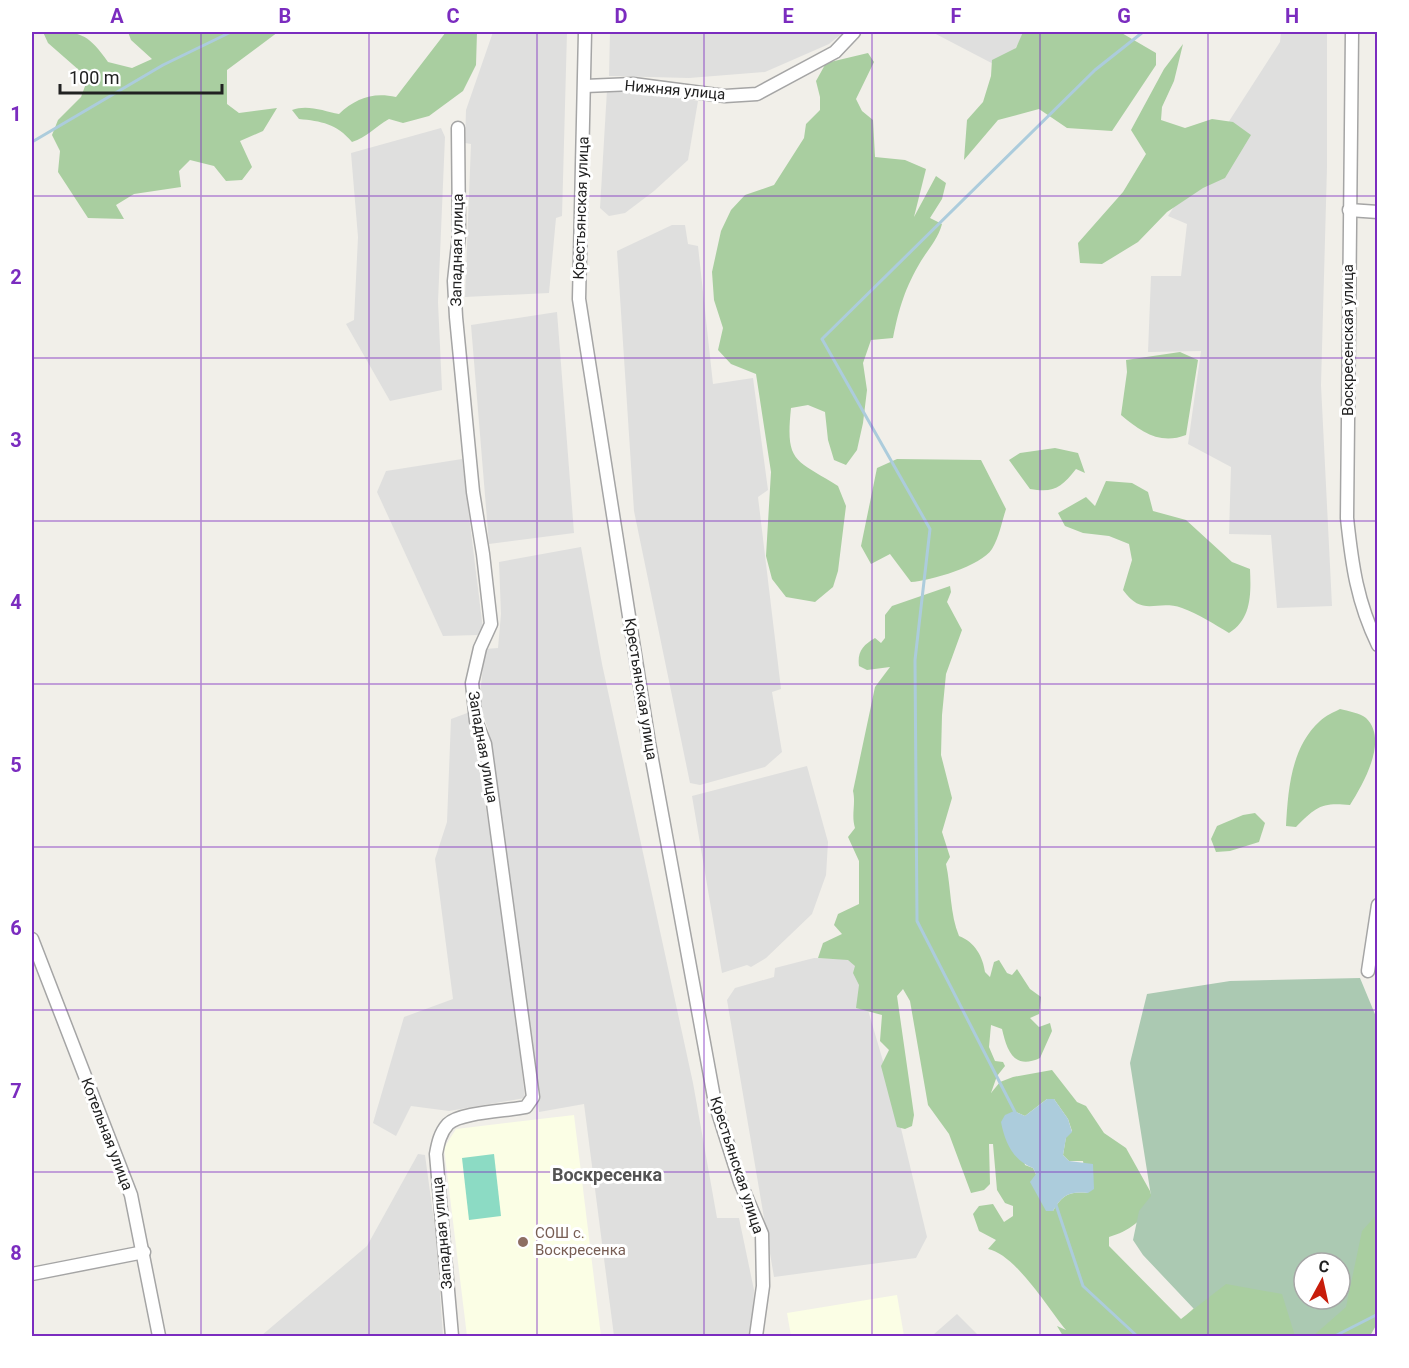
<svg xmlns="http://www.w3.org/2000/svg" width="1409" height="1368" font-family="Roboto,sans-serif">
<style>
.residential{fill:#dfdfde}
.education{fill:#fbfee5}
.forest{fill:#a9cea0;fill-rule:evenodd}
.cemetery{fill:#abc9b2;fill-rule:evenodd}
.pitch{fill:#8cdbc4}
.water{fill:#acccdc}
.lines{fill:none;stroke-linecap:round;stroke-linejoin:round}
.stream{stroke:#acccdc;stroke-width:3}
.minor-casing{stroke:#a5a5a5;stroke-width:15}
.minor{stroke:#fff;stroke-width:12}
.grid{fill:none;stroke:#7b2cbf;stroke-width:1.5;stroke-opacity:0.55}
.education-dot{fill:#8d6e63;stroke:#fff;stroke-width:2}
.labels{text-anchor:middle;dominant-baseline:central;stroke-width:6;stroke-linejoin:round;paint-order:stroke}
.street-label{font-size:15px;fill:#212121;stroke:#fff}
.education-label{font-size:15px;fill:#785e54;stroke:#fff;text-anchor:start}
.quarter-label{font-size:18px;font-weight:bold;fill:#545454;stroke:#fff}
.neatline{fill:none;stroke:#7b2cbf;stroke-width:2}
.grid-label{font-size:20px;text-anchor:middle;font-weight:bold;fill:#7b2cbf}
</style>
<rect width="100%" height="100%" fill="#f1efe9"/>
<!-- residential -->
<g class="residential">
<polygon points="493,32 567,32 562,216 556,218 549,293 465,297 471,144 465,143 466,110"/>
<polygon points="610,32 844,32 829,44 765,72 689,78 609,76"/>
<polygon points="932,32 1025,32 1003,69"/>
<polygon points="1281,32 1327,32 1327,167 1321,385 1332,606 1277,608 1271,535 1229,534 1231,467 1188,444 1201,351 1148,352 1151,276 1181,276 1187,224 1168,216 1280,42"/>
<polygon points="607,90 643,90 698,101 688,160 654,191 625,213 609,216 600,208"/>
<polygon points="441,128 445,137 438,302 442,390 390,401 346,324 354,320 358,237 351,153"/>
<polygon points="672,225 685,225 688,244 698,246 713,384 753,378 768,490 758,497 781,689 772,692 782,752 765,767 700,785 690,783 634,511 617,251"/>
<polygon points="557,312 574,533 489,544 471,325"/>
<polygon points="462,459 483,629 478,635 443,636 377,492 386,471"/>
<polygon points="581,547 602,664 693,1083 717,1218 739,1218 754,1290 752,1336 614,1336 584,1104 539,1112 489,732 479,703 485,649 498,648 501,614 499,562"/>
<polygon points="470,712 504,919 525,1098 449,1111 411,1106 396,1136 373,1123 404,1017 453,999 435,859 447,822 451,719"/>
<polygon points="807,766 828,842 826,875 812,914 766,958 751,967 747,965 722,973 692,796"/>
<polygon points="814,958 853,959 893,1095 927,1237 916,1258 774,1277 727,1000 735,988 774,977 775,968"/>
<polygon points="418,1154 425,1155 436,1236 443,1336 261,1336 367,1246"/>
<polygon points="957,1314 979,1336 933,1336 933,1335"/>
</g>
<!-- education -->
<g class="education">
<polygon points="574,1115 601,1336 467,1336 444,1148 456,1129"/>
<polygon points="897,1295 904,1336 791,1336 787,1313"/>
</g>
<!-- forest -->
<g class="forest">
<path d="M43 32C79 31 87 32 108 62L132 68 152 59 131 40 128 32H278L227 70V104L239 113 277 108 263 131 240 141 252 167 242 180 226 181 214 166 190 160 179 171 181 187 134 194 116 205 124 219 88 218 58 172 60 151 52 135 58 120 81 97 88 78 48 43Z"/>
<path d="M446 32H477L476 65 463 91 429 116 403 123 389 119C375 127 367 137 352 142 337 124 321 121 299 119L292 110C307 104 324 111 339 114 356 98 373 92 396 97Z"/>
<polygon points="1023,32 1120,32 1156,53 1156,65 1112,131 1067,128 1039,109 998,120 964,160 967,120 983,102 991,76 992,60 1016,48"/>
<polygon points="1183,44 1174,81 1162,107 1161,120 1185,128 1212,119 1233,122 1251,135 1225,178 1203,188 1167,212 1138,242 1102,264 1080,263 1078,243 1123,192 1146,154 1131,130 1164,69"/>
<path d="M868 53 874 62 856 99 862 111 873 120 875 157 905 160 926 169 914 217 936 176 946 183 942 199 930 218 942 224C938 239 929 248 921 261 905 288 899 308 893 338L871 340 863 363 867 390 863 423 857 450 846 465 834 460 828 440 825 412 808 405 791 408C785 464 796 459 838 486L846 506 838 571 833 587 815 602 786 597 772 579 766 556 771 472 756 374 731 364 718 350 723 328 714 300 712 272 721 231 731 210 745 195 774 185 804 138 806 124 820 110V97L816 81 826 63Z"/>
<path d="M1180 352 1198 360 1186 435C1160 445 1141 432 1121 415L1127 372 1126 360Z"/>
<path d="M1055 448 1078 453 1085 473 1076 469C1061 488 1054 493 1030 489L1009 460 1020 453Z"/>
<path d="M897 459 981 460 1006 509C1002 521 999 538 992 549 981 566 930 581 911 582L890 554 871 564 861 546 877 468Z"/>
<path d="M1106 481 1132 483 1148 492 1153 511 1186 520 1232 562 1250 569C1251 593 1252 619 1229 633 1214 624 1199 614 1182 608 1156 599 1143 618 1123 590L1132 560 1129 544 1109 536 1083 533 1065 526 1058 513 1086 497 1095 506Z"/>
<path d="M950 586 951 592 947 602 962 630 946 674 942 715 941 755 952 798 942 832 950 857 946 864C951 887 950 915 959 936 975 942 983 957 985 972L990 977 994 962 999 960 1007 973 1012 975 1017 969 1030 989 1041 997 1039 1014 1030 1018 1039 1027 1050 1023 1052 1031 1040 1058C1014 1070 1007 1051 1002 1029L991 1025 989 1047 995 1061 1003 1062 1005 1066 997 1076 991 1093 1000 1082 1013 1077 1052 1070 1077 1102 1086 1106 1104 1133 1126 1148 1150 1191 1153 1201C1143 1221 1129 1231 1109 1237V1246L1181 1319C1195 1309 1207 1294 1221 1285 1245 1271 1286 1292 1306 1305L1340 1299 1377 1100 1378 1322 1370 1336H1063L1057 1326 1066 1330C1048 1308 1015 1254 988 1249L996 1240 979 1231 973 1214 979 1206 993 1204 1004 1222 1013 1216V1206L1005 1203 997 1190 993 1144H989L990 1184 984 1190 971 1193 949 1134 928 1105 910 1001 903 989 897 996 914 1115 912 1126 905 1129 897 1127 881 1066 889 1050 880 1041 882 1015 856 1008 859 985 853 973 855 966 848 960 818 958 823 943 842 934 834 925 838 914 859 904V861L848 837 855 828C851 815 856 804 853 791L875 687 890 667 867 670 859 666C857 652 863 645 875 638L881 643 885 638V615L892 606ZM1047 1099H1054L1068 1119 1072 1131 1066 1137 1063 1155 1069 1161H1083L1088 1193C1069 1191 1062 1195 1053 1211L1033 1168 1025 1165 1014 1111 1025 1116Z"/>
<path d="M1340 709C1348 711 1360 713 1366 718 1389 740 1363 784 1350 805 1321 802 1316 807 1296 827L1286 826C1288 790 1291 747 1320 721 1325 716 1334 712 1340 709Z"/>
<polygon points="1255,813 1265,823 1259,842 1230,851 1216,852 1211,839 1217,826 1243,815"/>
</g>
<!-- cemetery -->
<path class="cemetery" d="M1360 978 1377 1019 1378 1213 1362 1231 1346 1307 1313 1336H1295L1282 1294 1226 1284 1194 1309 1143 1255 1133 1240 1139 1211 1151 1196 1130 1063 1147 994 1230 981ZM1304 1263H1340V1299H1304Z"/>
<!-- pitch -->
<polygon class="pitch" points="494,1154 501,1216 469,1220 462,1158"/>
<!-- water -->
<path class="water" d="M1047 1099H1054L1068 1119 1072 1132 1066 1138 1063 1155 1069 1161 1093 1164 1094 1189 1088 1193C1069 1191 1062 1195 1053 1211H1046L1030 1182 1036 1174 1033 1168C1013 1160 1005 1143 1001 1122L1005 1115 1014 1111 1025 1116Z"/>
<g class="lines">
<!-- stream -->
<g class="stream">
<polyline points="32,142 163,65 231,32"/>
<polyline points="1016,1114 917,921 915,660 930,529 822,339 1095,70 1143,32"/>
<polyline points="1055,1202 1083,1286 1137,1336"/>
<polyline points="1335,1336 1378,1314"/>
</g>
<defs>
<g id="minor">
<polyline points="585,32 579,299 649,743 715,1103 740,1182 762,1234 763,1286 756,1336"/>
<path d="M1352 32 1347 518C1352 565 1357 602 1378 645"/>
<polyline points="585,86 633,84 725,96 757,94 835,52 854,32"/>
<polyline points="1349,210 1378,212"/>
<polyline points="32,939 131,1195 159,1336"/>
<polyline points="1368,971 1378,905"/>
<polyline points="32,1274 144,1252"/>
<path d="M452 1336 436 1154C438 1143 440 1133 448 1124 460 1112 508 1111 526 1107L533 1097 485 744 476 721 472 683 480 648 491 624 483 554 473 492 456 317 454 281 459 235 458 128"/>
</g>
</defs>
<!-- minor casing -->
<use href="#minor" class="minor-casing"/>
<!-- minor -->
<use href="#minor" class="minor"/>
</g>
<!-- grid -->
<path class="grid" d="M201 32V1336M369 32V1336M537 32V1336M704 32V1336M872 32V1336M1040 32V1336M1208 32V1336M32 196H1378M32 358H1378M32 521H1378M32 684H1378M32 847H1378M32 1010H1378M32 1172H1378"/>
<!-- markers -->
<circle class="education-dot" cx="523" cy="1242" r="6"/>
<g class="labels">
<!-- street labels -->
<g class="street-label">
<text transform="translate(675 90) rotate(5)">Нижняя улица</text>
<text transform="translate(581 208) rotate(-88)">Крестьянская улица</text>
<text transform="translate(457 250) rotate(-89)">Западная улица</text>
<text transform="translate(1348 340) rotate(-90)">Воскресенская улица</text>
<text transform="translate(641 689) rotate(81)">Крестьянская улица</text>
<text transform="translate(483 747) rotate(80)">Западная улица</text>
<text transform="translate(107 1134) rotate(69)">Котельная улица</text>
<text transform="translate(737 1165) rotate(72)">Крестьянская улица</text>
<text transform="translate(442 1233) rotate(-95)">Западная улица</text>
</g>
<!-- education labels -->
<g class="education-label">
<text x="535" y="1233">СОШ с.<tspan x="535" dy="17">Воскресенка</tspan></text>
</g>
<!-- quarter labels -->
<g class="quarter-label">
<text x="607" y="1174">Воскресенка</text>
</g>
</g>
<!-- border -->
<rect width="1409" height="1368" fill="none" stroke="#ffffff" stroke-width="66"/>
<!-- north arrow -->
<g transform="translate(1322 1281) rotate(8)"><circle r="28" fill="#ffffff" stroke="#a6a6a6" stroke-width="1.5"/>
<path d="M0-4.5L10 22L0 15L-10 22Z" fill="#c81d0b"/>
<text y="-9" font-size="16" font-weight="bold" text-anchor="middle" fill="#212121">С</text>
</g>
<!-- scale -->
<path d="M60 84v9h162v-9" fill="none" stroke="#212121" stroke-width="3"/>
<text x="69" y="84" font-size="18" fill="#212121" stroke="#ffffff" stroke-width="4.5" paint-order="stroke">100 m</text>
<rect x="33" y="33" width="1343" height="1302" class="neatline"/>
<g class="grid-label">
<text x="117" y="23">A</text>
<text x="285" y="23">B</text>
<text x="453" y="23">C</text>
<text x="621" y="23">D</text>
<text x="788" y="23">E</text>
<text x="956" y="23">F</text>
<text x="1124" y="23">G</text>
<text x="1292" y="23">H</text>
<text x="16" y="121">1</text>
<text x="16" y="284">2</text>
<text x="16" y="447">3</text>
<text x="16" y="609">4</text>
<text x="16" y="772">5</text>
<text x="16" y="935">6</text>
<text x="16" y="1098">7</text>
<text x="16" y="1260">8</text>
</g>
</svg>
